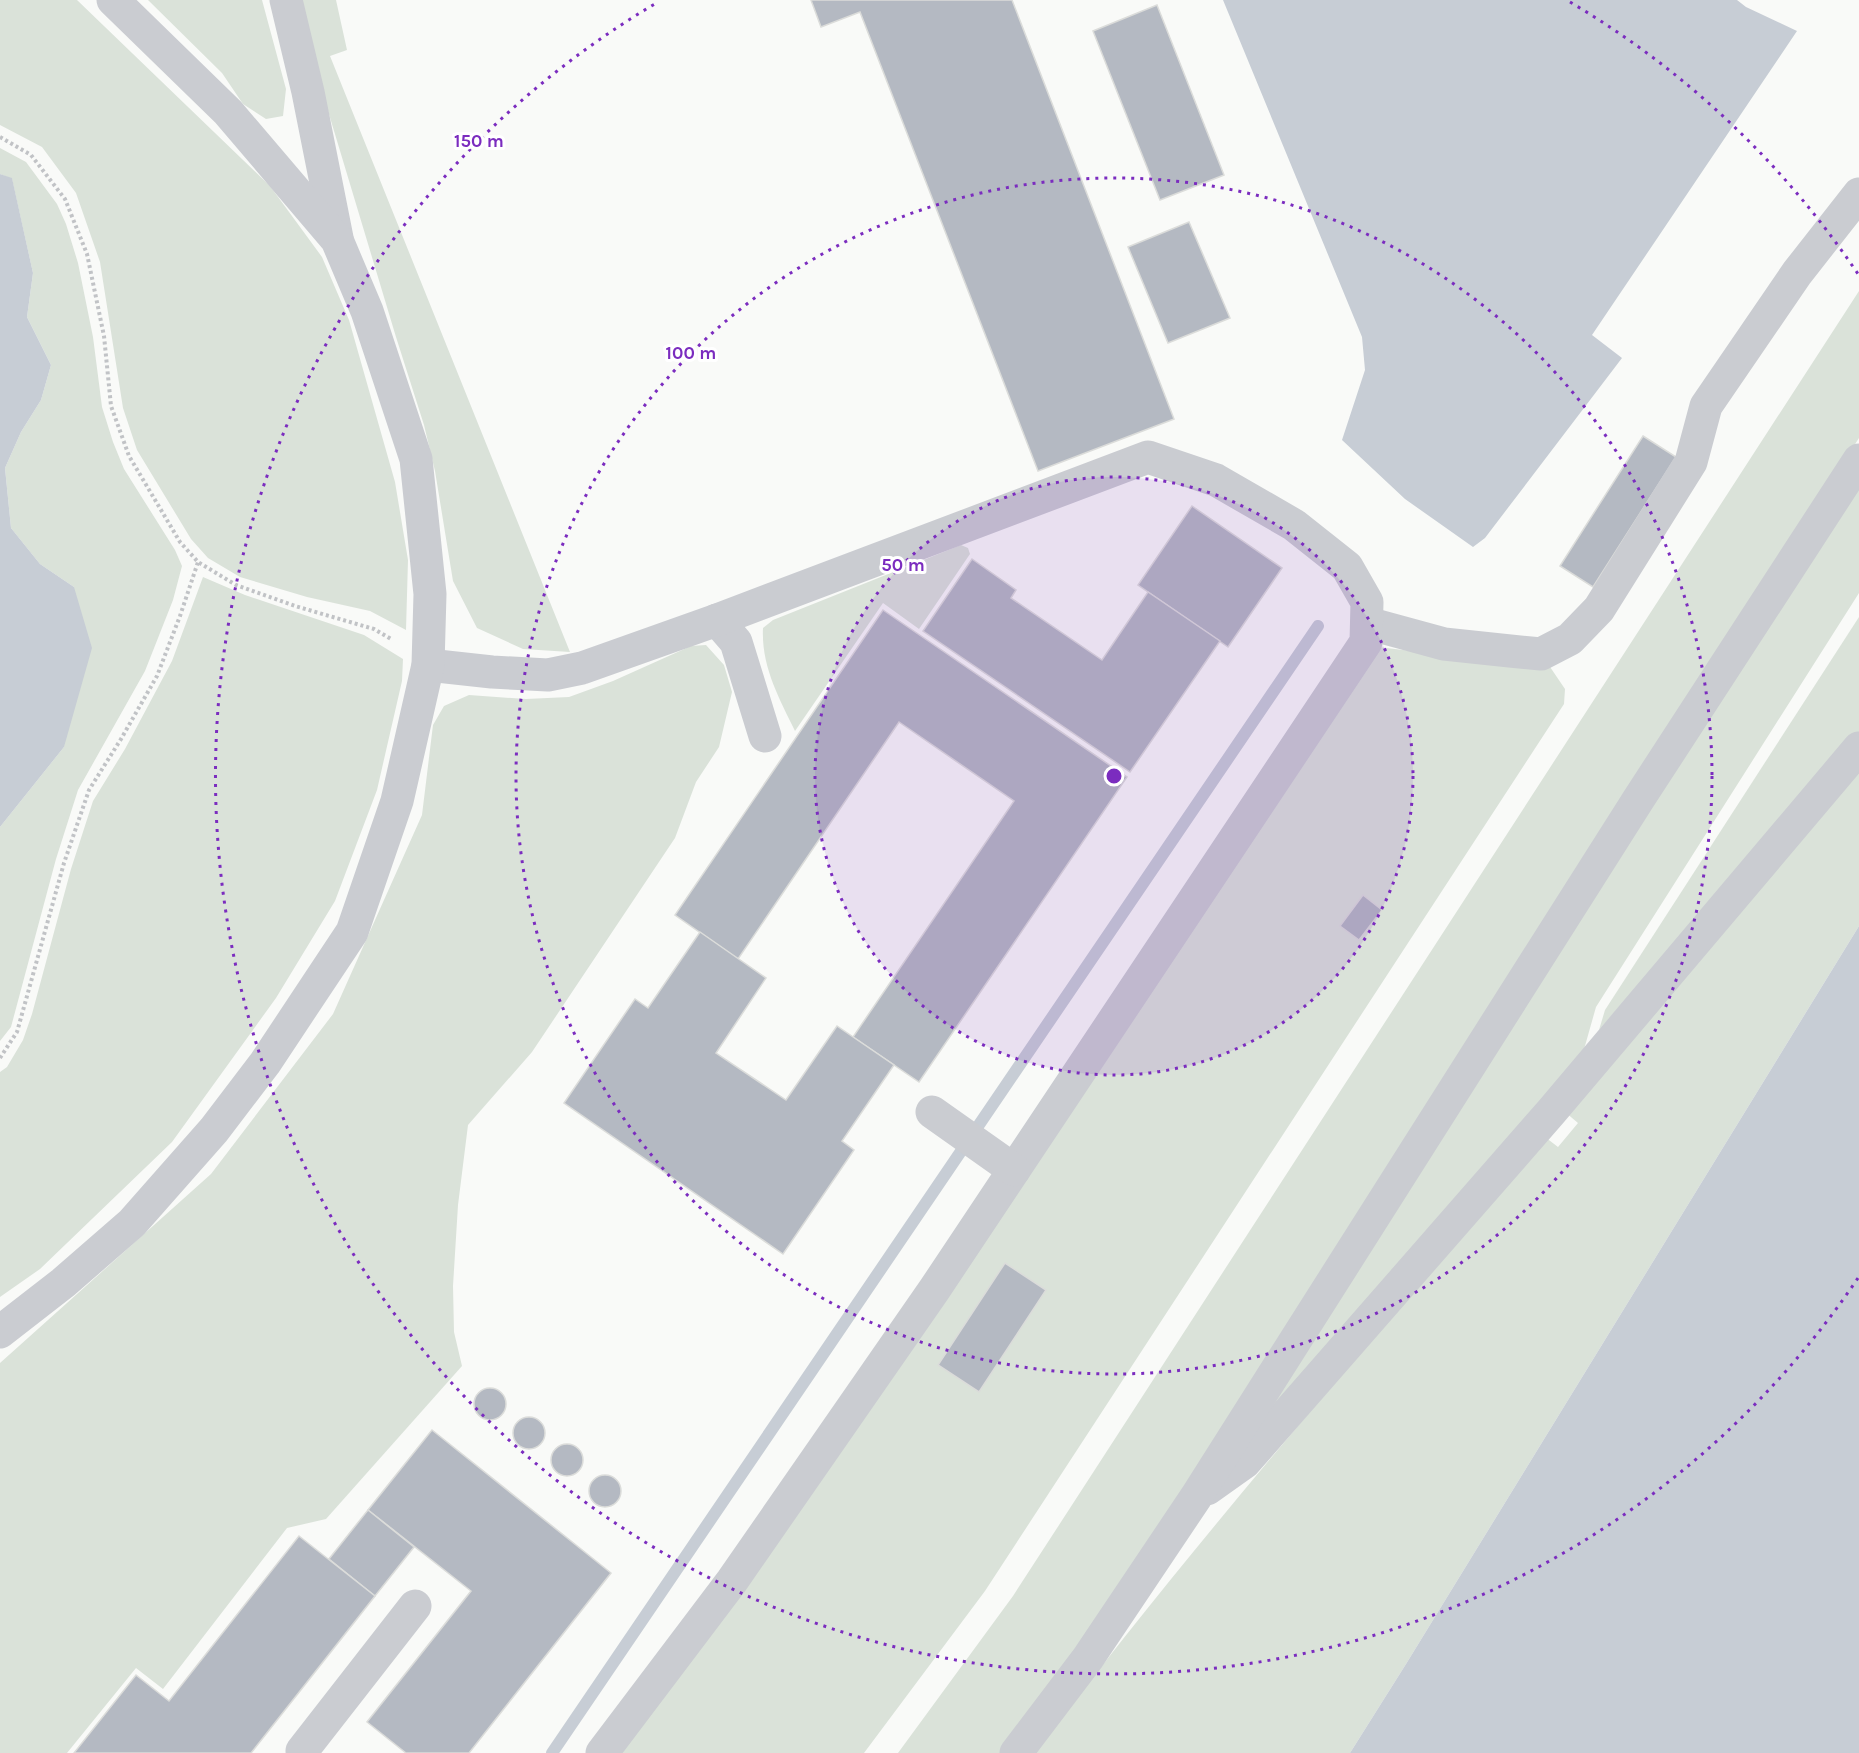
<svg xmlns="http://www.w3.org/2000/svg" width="1859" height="1753" font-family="Karla,sans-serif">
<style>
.green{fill:#dae2d9}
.water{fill:#c7cdd5}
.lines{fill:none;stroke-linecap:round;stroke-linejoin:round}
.stream{stroke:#c7cdd5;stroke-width:12}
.building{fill:#b4b9c2;stroke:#dbdcda;stroke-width:1.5}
.path{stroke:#c1c3c6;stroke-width:4;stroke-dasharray:3 3;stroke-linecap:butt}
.minor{stroke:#caccd1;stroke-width:33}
.ring{fill:none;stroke:#7b2cbf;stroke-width:3;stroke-dasharray:3 6}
.centre{fill:#7b2cbf;stroke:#fff;stroke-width:3}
.ring-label{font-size:18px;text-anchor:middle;font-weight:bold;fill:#7b2cbf;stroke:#fff;stroke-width:6;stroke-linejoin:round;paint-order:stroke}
</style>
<rect width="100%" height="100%" fill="#f9faf8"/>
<!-- green -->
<g class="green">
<polygon points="0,0 77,0 270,186 322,257 349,320 395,482 408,560 406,630 370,611 307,597 240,577 208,558 191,539 137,450 123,408 100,262 76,193 42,147 0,125"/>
<polygon points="148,0 262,0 286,89 283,116 266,119 243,104 222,73"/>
<polygon points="298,0 336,0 347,50 330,56 570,652 523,649 477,628 453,581 435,471 424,425 396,337 313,61"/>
<polygon points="0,148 26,162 57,204 66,224 78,263 93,337 102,407 113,442 124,469 175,550 182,566 173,600 145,671 78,790 56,859 11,1027 0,1041 0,827 64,747 74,587 40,564 11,528 5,468 21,432 41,400 51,365 27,317 33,273 12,179 0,174"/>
<polygon points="1859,291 1859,438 1429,1101 1183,1495 1002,1753 898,1753 1013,1596"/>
<polygon points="1859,487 1859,593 1596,1007 1581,1060 1264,1426 1254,1417"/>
<path d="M961 545 968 548 970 554 919 629 883 603 795 731C779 698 761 666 763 628L773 620Z"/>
<polygon points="203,577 245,595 364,635 403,659 402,681 377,790 335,901 276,998 172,1142 40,1269 0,1297 0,1072 7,1067 23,1040 32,1014 71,869 93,801 125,749 172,661"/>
<polygon points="1859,617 1859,732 1599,1030 1605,1010"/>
<polygon points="706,645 724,665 732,692 719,747 696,782 675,838 532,1052 468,1125 458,1205 453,1286 454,1332 462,1366 326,1519 287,1528 163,1689 136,1668 67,1753 0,1753 0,1363 211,1174 333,1014 422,815 433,725 444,706 469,695 526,699 569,697 613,681 691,646"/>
<polygon points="1378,647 1504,662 1546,661 1565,689 1564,704 985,1591 864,1753 620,1753"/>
<path d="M1859 759V926L1406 1664 1350 1753H1035C1195 1540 1372 1340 1545 1137L1558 1147 1578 1123 1565 1112Z"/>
</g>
<!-- water -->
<g class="water">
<polygon points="1223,0 1737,0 1746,7 1797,31 1592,335 1622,358 1485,538 1473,547 1405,499 1342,440 1365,370 1362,337"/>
<polygon points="0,174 12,178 33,273 27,317 51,365 41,400 21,432 5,468 11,528 40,564 74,587 92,648 64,747 0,827"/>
<polygon points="1859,926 1859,1753 1350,1753 1406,1664"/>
</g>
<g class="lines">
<!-- stream -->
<polyline class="stream" points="552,1753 1318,626"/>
</g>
<!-- building -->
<g class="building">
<polygon points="811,0 1012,0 1174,419 1038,471 860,12 821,27"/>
<polygon points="1157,5 1224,175 1160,200 1093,31"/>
<polygon points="1189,222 1230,318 1168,343 1128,247"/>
<polygon points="1643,436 1676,457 1593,587 1560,566"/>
<polygon points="1192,506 1282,568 1228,647 1138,585"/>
<polygon points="972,559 1016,590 1011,598 1102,660 1148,592 1220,641 1130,772 923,631"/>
<polygon points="883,610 1127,777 919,1082 853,1037 1014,801 899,722 738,959 675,915"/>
<polygon points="1363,895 1382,910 1359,940 1340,926"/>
<polygon points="700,932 766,978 716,1053 786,1100 837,1026 894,1065 842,1141 854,1150 783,1254 564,1103 635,999 648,1008"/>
<polygon points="1005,1263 1046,1290 979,1392 938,1365"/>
<circle cx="490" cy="1404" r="16"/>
<circle cx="529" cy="1433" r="16"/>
<polygon points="432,1430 611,1573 469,1753 406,1753 367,1722 471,1591 368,1510"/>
<circle cx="567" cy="1460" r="16"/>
<circle cx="605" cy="1491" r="16"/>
<polygon points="368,1510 414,1547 375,1596 329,1559"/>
<polygon points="299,1536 375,1596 251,1753 74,1753 136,1675 169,1701"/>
</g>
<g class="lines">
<!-- path -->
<g class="path">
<polyline points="0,137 31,155 65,199 87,254 104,336 111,406 129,456 180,542 198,562 236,585 295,606 374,629 391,639"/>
<polyline points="0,1058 17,1032 64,863 89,790 121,739 157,676 180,616 198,562"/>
</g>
<!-- minor -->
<g class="minor">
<polyline points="286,0 308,92 337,238"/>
<polyline points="717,620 736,642 765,736"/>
<polyline points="1367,623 1444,644 1510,651 1541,654 1570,639 1599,609 1691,462 1706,406 1797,273 1859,194"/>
<polyline points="428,665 492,672 548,675 582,668 717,620 1148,457 1216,480 1294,525 1347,567 1367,602 1366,642 934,1290 732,1581 602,1753"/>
<polyline points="932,1112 1014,1170"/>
<polyline points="0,1332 63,1283 132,1223 214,1130 265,1063 352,932 397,801 428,665 430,594 416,459 367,311 337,240 228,112 113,0"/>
<polyline points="1207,1489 1245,1462 1551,1112 1859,748"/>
<polyline points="305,1753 302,1751 415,1606"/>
<polyline points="1016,1753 1088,1658 1196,1497 1638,800 1859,460"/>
</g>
</g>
<!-- distance rings -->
<circle cx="1114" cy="776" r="299" fill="#7b2cbf" fill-opacity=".12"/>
<g class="ring">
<circle cx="1114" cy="776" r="299"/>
<circle cx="1114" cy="776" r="598"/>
<path d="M1858 1278A898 898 0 1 1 658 2M1570 2A898 898 0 0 1 1858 274"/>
</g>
<circle cx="1114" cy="776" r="9" class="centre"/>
<g class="ring-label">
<text x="479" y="147">150 m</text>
<text x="691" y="359">100 m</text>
<text x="903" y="571">50 m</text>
</g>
</svg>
